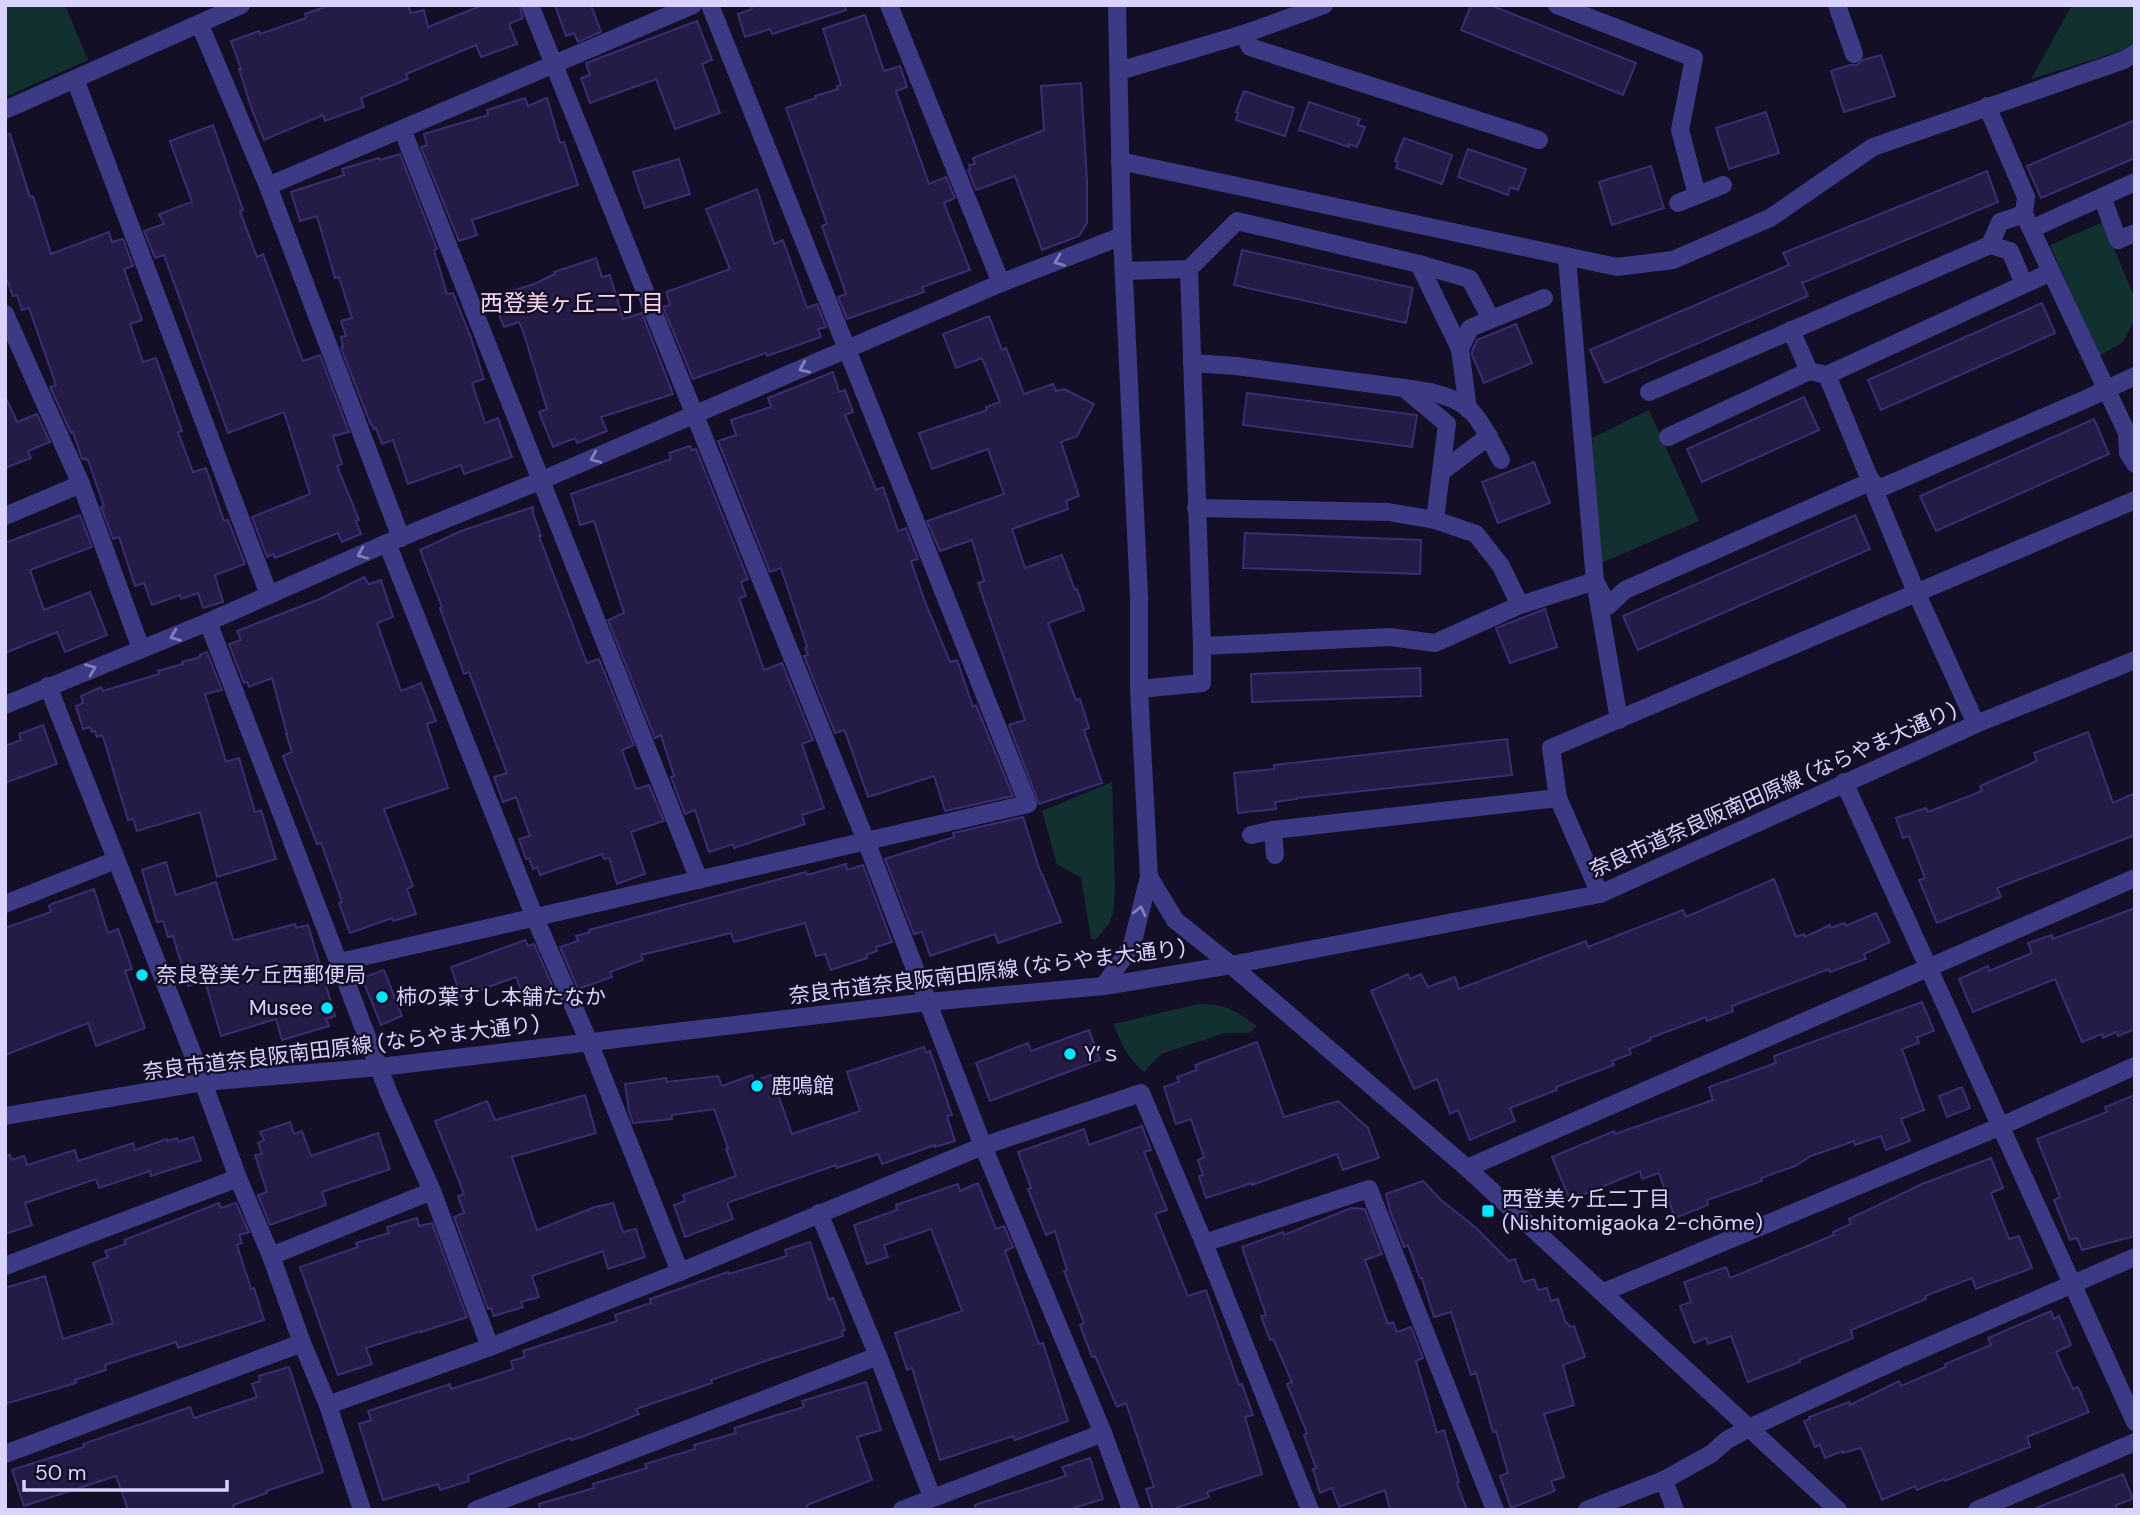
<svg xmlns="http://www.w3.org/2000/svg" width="2140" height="1515" font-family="'DM Sans','Noto Sans JP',sans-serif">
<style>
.green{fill:#12302f}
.building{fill:#241b47;stroke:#3b2d73;stroke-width:2}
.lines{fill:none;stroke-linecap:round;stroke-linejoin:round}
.minor{stroke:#3d3a85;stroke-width:18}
.oneway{stroke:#837fbc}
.poi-dot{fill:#00e5ff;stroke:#130f26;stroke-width:2.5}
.labels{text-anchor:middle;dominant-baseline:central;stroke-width:5;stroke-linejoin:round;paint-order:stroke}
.street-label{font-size:21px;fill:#d9d4ff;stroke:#130f26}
.poi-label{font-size:21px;fill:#d9d4ff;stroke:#130f26;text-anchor:start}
.neighbourhood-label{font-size:23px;fill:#ffd6f0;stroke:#130f26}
</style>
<rect width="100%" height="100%" fill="#130f26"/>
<!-- green -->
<g class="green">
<polygon points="5,5 65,5 88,60 5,97"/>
<polygon points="2072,5 2135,5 2135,42 2121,51 2031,79"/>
<polygon points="2103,222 2135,299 2135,320 2122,343 2099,356 2050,245"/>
<polygon points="1649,410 1699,521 1601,563 1592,438"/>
<polygon points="1112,782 1115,891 1113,913 1109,924 1095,940 1091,938 1081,878 1057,864 1042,811"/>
<path d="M1198 1004C1225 1003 1236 1011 1257 1026L1249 1033H1225L1161 1054 1144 1072C1128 1058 1120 1043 1114 1024Z"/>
</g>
<!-- building -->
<g class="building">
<polygon points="330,5 408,5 411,13 424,10 428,27 483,5 519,5 523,18 509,24 517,44 481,57 476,45 406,74 408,79 361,98 364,107 325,121 323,115 264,140 251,107 239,69 241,69 231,41 259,31 260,34 306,18 305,14"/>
<polygon points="555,5 591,5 601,32 578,42 574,33 566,36"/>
<polygon points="751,5 846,5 846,10 772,34 770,29 745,37 738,14 752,9"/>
<polygon points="1471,5 1490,5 1636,63 1623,95 1461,30"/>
<polygon points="865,15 884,71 900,66 907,87 896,91 929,184 946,177 955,198 944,203 970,270 922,287 924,292 847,319 838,297 846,294 822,226 827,224 786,108 816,98 815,96 838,89 837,86 841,85 823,29"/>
<polygon points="697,21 712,60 702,64 720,113 675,129 656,79 590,103 581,78 590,75 586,63"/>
<polygon points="1881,55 1895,96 1844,112 1831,71 1850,65 1857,65 1863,60"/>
<polygon points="1081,83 1087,181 1087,223 1079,236 1042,250 1015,176 976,190 968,170 970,169 969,165 975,164 973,158 1044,130 1041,86"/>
<polygon points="1244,91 1294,108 1285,136 1236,120 1238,113 1236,112"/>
<polygon points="525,98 528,106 547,98 560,143 564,142 578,185 472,220 477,235 459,241 421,147 427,145 424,134 488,115 487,110"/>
<polygon points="1309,102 1360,119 1357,125 1365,127 1357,147 1349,144 1349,147 1299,130"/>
<polygon points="1766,112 1779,153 1729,169 1716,128"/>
<polygon points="2135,120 2135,158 2041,198 2027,166"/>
<polygon points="213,125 243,210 240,211 257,257 263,254 303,361 320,355 349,432 333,436 342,464 337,466 359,520 356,521 361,534 342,542 338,533 275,558 273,554 267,557 252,517 310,494 284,412 228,433 164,255 155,258 144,231 164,224 159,214 192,202 170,141"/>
<polygon points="10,134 30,197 33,196 51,254 109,232 112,242 123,239 133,266 124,269 142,320 130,324 143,362 156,358 182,431 178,432 193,472 206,468 224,521 228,520 245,564 215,575 223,602 203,608 198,593 181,599 180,595 152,605 144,583 135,586 119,537 113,539 101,507 104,506 88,460 86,460 86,458 82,459 73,432 71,433 50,387 56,385 29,308 22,310 17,295 13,296 5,275 5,135"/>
<polygon points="1404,138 1452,155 1442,184 1396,168 1398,162 1395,161"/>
<polygon points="1468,149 1526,169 1518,190 1510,187 1508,195 1458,177"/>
<polygon points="400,154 437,249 434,250 447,294 453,293 471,338 484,379 472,383 485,423 498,418 512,457 464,474 461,465 408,484 393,440 382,444 376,428 374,429 372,425 371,425 341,348 343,347 341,337 346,336 341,321 352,318 339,277 335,278 317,216 300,221 291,192 344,175 342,169 379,158 380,160"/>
<polygon points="679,159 690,194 645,208 633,172"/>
<polygon points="1651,166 1664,208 1612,225 1599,182"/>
<polygon points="1987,171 1998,202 1802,283 1808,296 1605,383 1590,350 1789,265 1783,253"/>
<polygon points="757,189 774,244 783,240 807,308 817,304 826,327 818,329 821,337 767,356 766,353 693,379 663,307 670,305 666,292 730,269 706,209"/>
<polygon points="1242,250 1413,288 1406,323 1234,285"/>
<polygon points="596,258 602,277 610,275 623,319 642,313 673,394 601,417 607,431 577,443 575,438 553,447 539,412 547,409 522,328 519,322 504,327 492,297 534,284 555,274 554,272"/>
<polygon points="2042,303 2055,333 1881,410 1868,380"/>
<polygon points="989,316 1002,350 1006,348 1024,394 1053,384 1056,391 1064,389 1094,404 1077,436 1061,442 1079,496 1066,501 1068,509 1012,529 1025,568 1062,555 1075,590 1077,589 1084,610 1048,623 1076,700 1080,699 1089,728 1084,730 1102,783 1039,804 1009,725 1025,720 978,583 984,581 972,540 940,551 927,521 1004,494 988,449 932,469 919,433 987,410 986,407 1000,402 982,358 956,368 943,334"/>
<polygon points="1516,324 1532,363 1484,383 1472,355 1472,351 1477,340"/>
<polygon points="833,372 839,392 845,390 853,412 845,415 876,490 883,487 898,531 906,528 918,559 911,561 925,602 950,662 957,660 973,707 976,705 1013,796 945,811 934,776 868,797 846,734 844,730 835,733 804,656 808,655 805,648 807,647 781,568 770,572 718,441 736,435 731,420 771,407 768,398"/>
<polygon points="1247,393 1417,415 1412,447 1243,425"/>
<polygon points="5,396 17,422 37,414 50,442 28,451 31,458 5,468"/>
<polygon points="1804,397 1819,430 1702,482 1687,449"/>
<polygon points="2094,419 2109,454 1936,531 1920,496"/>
<polygon points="690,446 692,450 696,449 748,579 741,582 746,596 739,598 764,670 782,663 813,740 802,744 824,808 802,815 805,824 734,848 733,844 709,852 695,810 685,814 671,777 674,776 661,735 655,738 608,620 624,613 594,521 580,525 571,494 671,459 669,453"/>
<polygon points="1534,462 1550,503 1498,523 1482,482"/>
<polygon points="533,507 533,513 541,536 539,536 587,663 599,659 634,745 622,750 636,789 649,785 664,821 631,832 645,874 617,884 609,858 604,859 602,854 540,875 537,867 533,869 529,858 526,859 519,839 530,836 516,797 503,802 494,777 507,773 469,672 464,674 440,608 442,607 420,550 461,531"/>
<polygon points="80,515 92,547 30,570 44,610 90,592 107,635 65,652 57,632 5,653 5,543"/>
<polygon points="1855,515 1870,549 1638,650 1623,616"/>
<polygon points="1245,533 1421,540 1420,574 1243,568"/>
<polygon points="364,577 369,584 381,580 393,617 377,623 401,691 421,683 436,721 427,724 448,788 384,809 413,886 407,889 416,914 393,921 392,918 350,933 339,903 342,902 321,843 317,844 283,756 292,752 286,734 287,734 272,678 249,687 247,682 244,683 229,644 241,640 237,631 320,599"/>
<polygon points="1545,609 1557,647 1510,663 1496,628"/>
<polygon points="207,652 222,690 205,694 226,762 239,758 255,812 261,810 276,859 217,877 200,812 137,831 133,819 128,820 104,740 102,735 97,737 95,731 92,732 90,727 83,729 76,706 83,703 81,696 101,687 103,691 159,674 158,671 183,664 182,662 200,657 200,655"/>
<polygon points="1420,668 1421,696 1252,702 1251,674"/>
<polygon points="43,725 57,764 5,783 5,746 21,740 19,734"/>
<polygon points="2088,732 2113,803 2135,793 2135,835 1997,888 2001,897 1937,923 1919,880 1925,878 1909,836 1903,838 1896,818 1926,808 1928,812 1982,791 1980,786 2037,761 2034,753"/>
<polygon points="1507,739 1512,775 1297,798 1297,799 1275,802 1276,809 1238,813 1234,773 1274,769 1274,765"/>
<polygon points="1023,817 1041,874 1042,874 1061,922 998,943 995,934 930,956 922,932 914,934 885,859 954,837 953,833"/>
<polygon points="166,862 176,895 216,882 233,939 235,940 295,924 296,928 308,925 335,1016 326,1019 329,1026 282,1040 276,1019 221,1036 205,981 188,986 173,936 168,937 163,921 157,922 142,870"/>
<polygon points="846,864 847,870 863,865 892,942 876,947 877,951 866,955 867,958 831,970 825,954 816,956 805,923 734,942 731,933 641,955 643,960 610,972 612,977 578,989 560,947 578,941 576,936 590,932 589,930 806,872 807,875"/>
<polygon points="1774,879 1796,937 1804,934 1805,937 1830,925 1831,928 1844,923 1846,926 1876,913 1890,942 1864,954 1866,959 1830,972 1829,969 1732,1006 1733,1011 1707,1021 1706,1017 1650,1038 1651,1040 1629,1049 1631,1054 1612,1061 1614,1065 1556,1087 1557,1090 1510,1108 1515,1121 1470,1140 1458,1110 1450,1114 1437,1079 1414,1089 1371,991 1408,974 1410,979 1421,974 1428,987 1455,977 1459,989 1586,941 1588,947 1683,910 1686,917"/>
<polygon points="94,889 108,933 118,929 132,969 125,971 145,1028 96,1046 88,1023 5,1055 5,928 51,912 49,906 52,904"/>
<polygon points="2135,908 2135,1029 2118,1036 2116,1032 2103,1038 2102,1034 2082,1042 2055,979 1973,1012 1959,979 1988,966 1989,971 2032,953 2028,943 2052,935 2053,939"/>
<polygon points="525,940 528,946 534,944 557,996 527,1007 516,977 461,997 451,967"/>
<polygon points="384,970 402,1016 381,1025 362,978"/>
<polygon points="1922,1002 1934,1031 1917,1037 1919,1043 1902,1049 1924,1110 1901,1119 1910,1141 1886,1150 1881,1136 1855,1145 1854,1141 1811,1156 1795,1166 1761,1178 1762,1181 1707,1200 1708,1205 1675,1218 1659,1173 1642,1179 1640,1171 1570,1200 1552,1157 1614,1131 1615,1134 1713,1100 1709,1087 1776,1063 1774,1056"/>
<polygon points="1089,1030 1100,1060 990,1101 976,1063 1028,1043 1031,1051"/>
<polygon points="1257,1042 1284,1117 1338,1101 1368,1128 1379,1158 1343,1170 1337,1154 1252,1185 1252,1183 1206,1198 1199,1176 1203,1175 1198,1160 1204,1157 1191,1119 1176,1124 1164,1087 1179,1082 1177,1077 1197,1070 1195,1065"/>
<polygon points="924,1047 926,1053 930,1051 952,1115 947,1116 955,1141 935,1147 935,1145 882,1164 878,1154 837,1168 836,1165 727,1203 733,1219 685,1237 674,1205 685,1201 683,1195 736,1176 726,1149 728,1148 714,1109 672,1115 672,1119 633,1123 629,1111 625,1084 666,1078 667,1082 718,1076 722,1086 752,1075 754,1081 771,1075 792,1134 860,1111 847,1072"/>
<polygon points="1962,1087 1970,1108 1947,1117 1939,1096"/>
<polygon points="585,1095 596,1133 512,1157 537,1230 595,1207 613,1203 623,1232 636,1229 645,1257 608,1269 603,1251 532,1276 539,1297 521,1302 523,1307 494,1316 491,1308 488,1309 454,1217 464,1213 458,1196 464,1194 435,1121 487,1101 495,1120"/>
<polygon points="2135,1095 2135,1236 2082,1250 2077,1238 2070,1240 2054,1200 2060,1197 2037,1139 2107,1112 2105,1107"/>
<polygon points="290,1122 294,1134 302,1131 311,1156 378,1133 390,1169 322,1192 326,1205 270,1225 258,1195 267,1192 255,1155 262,1154 258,1143 264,1140 260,1132"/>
<polygon points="1142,1126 1151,1150 1144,1152 1167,1210 1155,1214 1188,1296 1206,1290 1239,1385 1242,1384 1253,1415 1245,1417 1262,1474 1207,1492 1209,1497 1170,1510 1153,1510 1146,1489 1154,1487 1126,1403 1117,1407 1095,1356 1092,1357 1080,1325 1084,1323 1064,1271 1067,1270 1055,1231 1046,1235 1028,1189 1031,1188 1018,1152 1084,1129 1089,1145"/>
<polygon points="193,1137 201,1160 151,1176 150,1171 99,1188 96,1179 25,1203 32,1225 5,1234 5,1156 10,1155 12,1160 24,1156 27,1165 75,1150 78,1161 133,1143 135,1150 167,1139 168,1141 177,1138 179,1142"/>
<polygon points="1991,1158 2003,1188 1991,1193 2009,1239 2019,1236 2032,1268 1976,1289 1972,1278 1925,1296 1926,1299 1851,1330 1853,1338 1799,1360 1800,1362 1748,1382 1731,1336 1708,1344 1706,1338 1694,1343 1680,1306 1691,1302 1684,1282 1726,1267 1730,1278 1834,1235 1833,1232 1851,1224 1849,1219 1922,1184"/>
<polygon points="1423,1181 1441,1200 1475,1227 1509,1261 1515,1259 1523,1282 1534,1279 1538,1290 1547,1288 1551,1301 1558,1299 1565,1321 1570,1327 1574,1326 1585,1357 1563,1365 1574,1405 1544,1414 1564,1477 1551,1481 1555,1491 1511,1508 1500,1476 1508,1473 1496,1431 1493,1432 1476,1373 1471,1375 1451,1312 1434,1317 1422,1278 1420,1278 1408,1245 1404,1247 1390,1211 1386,1194"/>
<polygon points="978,1183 996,1229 1004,1226 1013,1247 1005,1251 1039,1344 1043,1343 1068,1421 1015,1440 1013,1436 940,1460 912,1368 907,1370 895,1333 962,1311 931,1229 884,1245 888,1257 867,1264 854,1225 897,1210 896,1205 958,1184 960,1191"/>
<polygon points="219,1203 221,1208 236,1203 249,1232 239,1235 242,1243 237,1245 251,1289 254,1288 264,1320 178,1348 176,1342 105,1365 106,1370 75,1380 76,1383 5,1404 5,1288 45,1276 63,1339 113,1323 93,1263 108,1257 105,1251 126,1244 124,1240"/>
<polygon points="1351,1208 1365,1209 1382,1254 1365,1260 1388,1324 1393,1322 1397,1332 1411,1327 1423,1358 1416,1361 1437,1433 1444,1430 1459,1482 1457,1483 1467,1510 1390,1510 1385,1490 1339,1507 1332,1488 1320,1493 1313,1469 1316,1468 1304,1435 1307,1433 1287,1384 1292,1382 1273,1339 1270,1340 1261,1316 1266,1315 1242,1247 1283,1232 1284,1235"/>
<polygon points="417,1218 419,1226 432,1223 467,1317 421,1332 421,1331 366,1348 372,1364 338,1375 300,1267 358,1247 356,1243 389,1233 387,1227"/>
<polygon points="810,1242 829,1300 833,1298 841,1318 845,1330 842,1331 843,1336 768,1360 711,1380 712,1383 636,1409 639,1414 582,1437 571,1440 570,1438 468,1475 469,1481 440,1490 438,1484 383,1500 359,1424 371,1420 368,1411 450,1384 451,1389 513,1369 511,1361 525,1357 523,1351 617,1321 615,1315 651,1303 650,1299 728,1272 729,1274 787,1256 785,1250"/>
<polygon points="2051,1311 2054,1319 2059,1316 2071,1345 2056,1352 2073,1389 2078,1387 2089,1412 2027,1437 2030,1447 1945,1481 1944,1479 1917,1490 1915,1486 1882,1500 1861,1448 1843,1453 1843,1451 1825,1458 1820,1445 1815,1447 1804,1421 1810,1419 1809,1417 1849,1402 1850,1405 1899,1381 1901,1386 1946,1367 1945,1364 1991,1345 1988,1338"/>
<polygon points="289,1367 323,1472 266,1491 267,1493 233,1505 235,1510 128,1510 116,1476 24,1506 12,1470 84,1447 83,1444 190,1407 194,1418 257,1397 252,1384 260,1381 259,1376"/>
<polygon points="866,1382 881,1430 857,1437 872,1480 807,1505 808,1510 540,1510 539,1504 594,1488 593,1484 647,1468 645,1464 695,1449 694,1445 736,1433 734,1428 804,1407 802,1401"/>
<polygon points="1090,1458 1103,1499 1067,1510 976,1510 975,1505 1066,1476 1062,1467"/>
<polygon points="2123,1474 2133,1499 2116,1505 2117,1510 2037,1510 2036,1508"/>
</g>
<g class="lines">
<!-- minor -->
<g class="minor">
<polyline points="530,5 866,841 983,1146 1103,1433 1131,1510"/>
<polyline points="889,5 1001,283"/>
<polyline points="1557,5 1694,58 1680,130 1697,195"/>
<polyline points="1837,5 1854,54"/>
<polyline points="200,25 268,186 401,538"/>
<polyline points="1244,34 1250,47 1539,140"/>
<polyline points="1119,71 1244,34 1324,5"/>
<polyline points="75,79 269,595"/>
<polyline points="1987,106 2026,197 2024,214 2127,433 2128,453 2135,464"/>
<polyline points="5,110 241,5"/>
<polyline points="402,129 699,880"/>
<polyline points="1120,161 1617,267 1673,260 1770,218 1873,147 2124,60 2135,53"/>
<polyline points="268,186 693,5"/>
<polyline points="2102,197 2118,240 2135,233"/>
<polyline points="1678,203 1723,185"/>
<polyline points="2031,229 2135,182"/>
<polyline points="1990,245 2000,222 2024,214"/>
<polyline points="1567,258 1595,581 1619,720"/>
<polyline points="1419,264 1460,349"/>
<polyline points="1189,269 1202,646"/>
<polyline points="1124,271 1189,269 1237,221 1419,264 1470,279 1491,319"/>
<polyline points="5,314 81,484 141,649"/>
<polyline points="1791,330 1809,371 1827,375 1916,592 1976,724"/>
<polyline points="1192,363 1236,366 1404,388 1447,424 1435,520"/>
<polyline points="1827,375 2051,272"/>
<path d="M1404 388C1426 391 1450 394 1468 408 1481 419 1493 445 1501 460"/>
<polyline points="1649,392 1990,245 2010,251 2024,284"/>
<polyline points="1468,409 1460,349 1470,328 1544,298"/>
<polyline points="1668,437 1809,371"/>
<polyline points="1441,472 1489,436"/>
<polyline points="1876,490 2086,399 2135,376"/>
<polyline points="1196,508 1388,512 1435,520 1476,534 1501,566 1520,605"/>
<polyline points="5,516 81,484"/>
<polyline points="387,543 535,918 589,1042 680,1272"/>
<polyline points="208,622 389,1094 432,1191 490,1347"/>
<polyline points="48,686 192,1052 238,1178 271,1256 302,1343 328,1405 362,1510"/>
<polyline points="1139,689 1202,683 1202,646 1390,637 1435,643 1520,605 1595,581 1608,606 1625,590 1872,481"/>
<polyline points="5,705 208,622 387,543 542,480 1001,283 1122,236"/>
<polyline points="1844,782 2135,1422"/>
<polyline points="1273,830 1275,855"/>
<polyline points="1251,835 1273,830 1558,798"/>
<polyline points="1149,877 1175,920 1231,965 1467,1168 1838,1510"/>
<polyline points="1600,894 1558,798 1551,748 2135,500"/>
<polyline points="5,904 116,860"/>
<polyline points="340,962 1028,804 710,5"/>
<polyline points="1104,986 1132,945 1149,877 1139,689 1139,597 1122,236 1117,5"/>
<polyline points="5,1116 204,1082 380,1067 928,1002 1104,986 1231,965 1600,894 1976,724 2135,660"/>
<polyline points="1467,1168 2135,878"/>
<polyline points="819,1213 878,1356 932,1497"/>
<polyline points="1204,1243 1369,1189 1495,1510"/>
<polyline points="271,1256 432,1191"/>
<polyline points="5,1266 238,1178"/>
<polyline points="1604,1292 1999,1127 2135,1066"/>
<polyline points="328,1405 490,1347 680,1272 983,1146 1141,1093 1204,1243 1310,1510"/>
<polyline points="5,1454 302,1343"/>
<polyline points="1664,1480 1675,1510"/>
<polyline points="476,1510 878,1356"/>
<polyline points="902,1510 1103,1433"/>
<polyline points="1587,1510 1664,1480 1711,1454 1727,1440 1749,1428 1897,1360 2135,1257"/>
<polyline points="1977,1510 2135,1442"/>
</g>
</g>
<!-- one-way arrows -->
<defs><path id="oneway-chevron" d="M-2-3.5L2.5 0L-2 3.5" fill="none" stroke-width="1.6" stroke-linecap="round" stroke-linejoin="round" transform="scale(1.75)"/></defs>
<g class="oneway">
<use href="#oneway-chevron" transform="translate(1059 261) rotate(159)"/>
<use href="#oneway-chevron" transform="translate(804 368) rotate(156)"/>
<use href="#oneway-chevron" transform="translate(595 458) rotate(157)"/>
<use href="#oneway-chevron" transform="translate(362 554) rotate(157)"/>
<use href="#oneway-chevron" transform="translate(175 636) rotate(158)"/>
<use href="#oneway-chevron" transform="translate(91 669) rotate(-22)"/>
<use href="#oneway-chevron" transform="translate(1140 911) rotate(-77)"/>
</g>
<!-- markers -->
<g class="poi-dot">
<circle cx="142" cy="975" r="7"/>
<circle cx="382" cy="997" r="7"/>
<circle cx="327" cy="1008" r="7"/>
<circle cx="1070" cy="1054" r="7"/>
<circle cx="757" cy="1086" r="7"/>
<rect x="1481" y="1204" width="14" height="14" rx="3.5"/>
</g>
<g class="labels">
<!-- street labels -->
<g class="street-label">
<text transform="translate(1773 790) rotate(-24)">奈良市道奈良阪南田原線 (ならやま大通り)</text>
<text transform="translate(987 972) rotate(-7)">奈良市道奈良阪南田原線 (ならやま大通り)</text>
<text transform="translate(341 1048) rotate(-7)">奈良市道奈良阪南田原線 (ならやま大通り)</text>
</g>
<!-- poi labels -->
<g class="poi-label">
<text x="156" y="975">奈良登美ケ丘西郵便局</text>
<text x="396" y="997">柿の葉すし本舗たなか</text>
<text x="313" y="1008" text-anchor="end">Musee</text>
<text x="1084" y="1054">Y’ｓ</text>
<text x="771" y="1086">鹿鳴館</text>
<text x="1502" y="1199">西登美ヶ丘二丁目<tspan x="1502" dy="24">(Nishitomigaoka 2-chōme)</tspan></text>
</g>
<!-- neighbourhood labels -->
<g class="neighbourhood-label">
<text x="572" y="303">西登美ヶ丘二丁目</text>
</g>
</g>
<!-- border -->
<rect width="2140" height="1515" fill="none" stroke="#d9d4ff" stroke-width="14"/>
<!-- scale -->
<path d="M24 1480v10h203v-10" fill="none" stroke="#d9d4ff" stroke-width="3.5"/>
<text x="35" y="1480" font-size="21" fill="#d9d4ff" stroke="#130f26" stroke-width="5" paint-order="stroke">50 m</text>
</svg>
